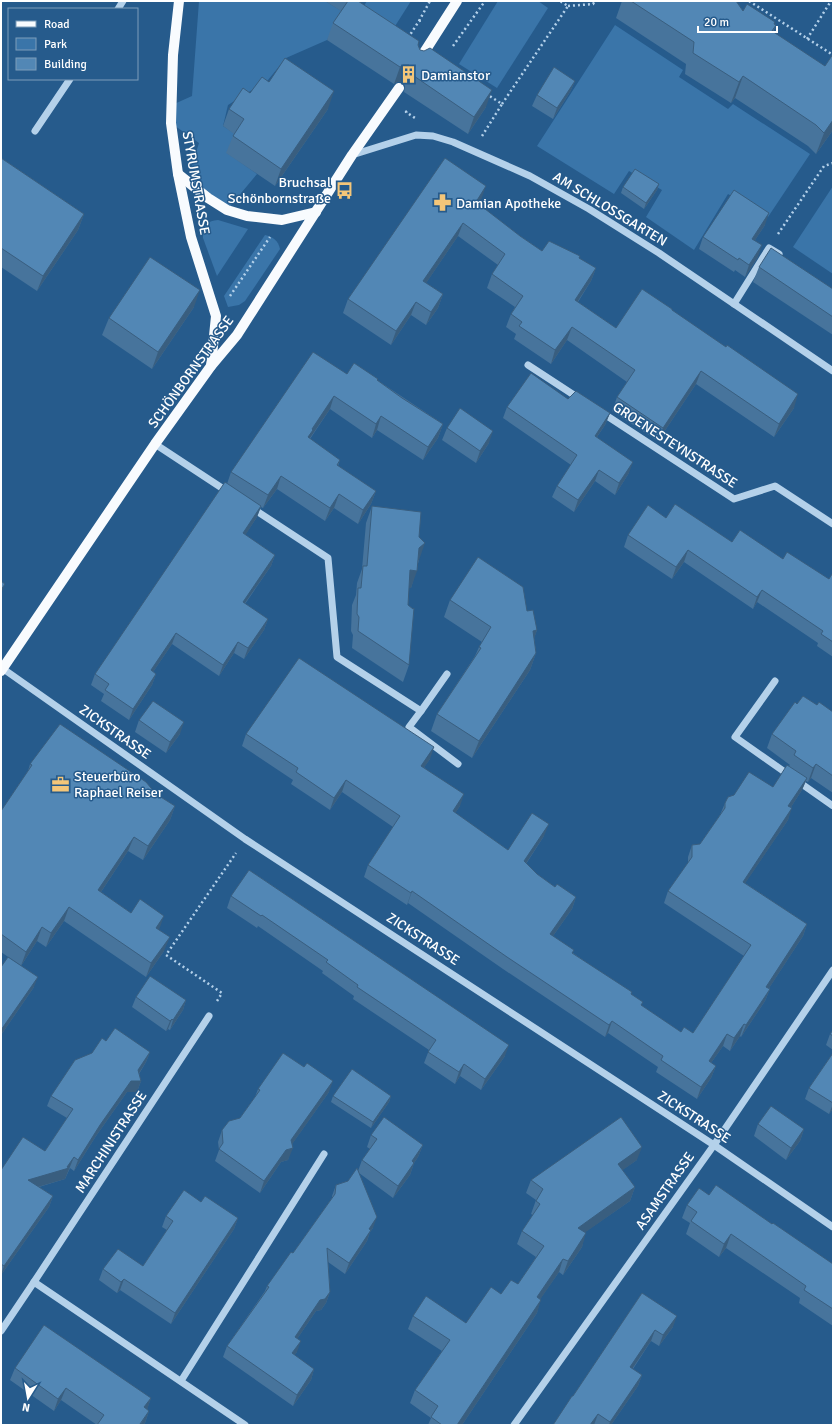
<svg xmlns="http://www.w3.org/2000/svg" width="834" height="1426" font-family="Signika,sans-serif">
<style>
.green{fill:#3a75a9}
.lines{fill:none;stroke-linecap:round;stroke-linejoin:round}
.path{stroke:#b4d1ea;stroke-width:2.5;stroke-dasharray:2 3;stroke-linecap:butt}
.minor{stroke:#b4d1ea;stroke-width:7}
.major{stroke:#f8fbfe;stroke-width:10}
.wall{fill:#47749c}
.shaded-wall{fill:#395e7f}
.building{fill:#5287b5;stroke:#395e7f}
.labels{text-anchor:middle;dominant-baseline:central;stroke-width:3;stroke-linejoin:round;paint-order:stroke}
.poi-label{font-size:14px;fill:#fff;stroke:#265b8c;text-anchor:start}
.street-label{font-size:14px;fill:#fff;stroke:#265b8c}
</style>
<rect width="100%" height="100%" fill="#265b8c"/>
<!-- green -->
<g class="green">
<polygon points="199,1 325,1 345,13 327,40 286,58 268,80 228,105 223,126 238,136 227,153 257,174 227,210 192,186 192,165 199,143 171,123 172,105 192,96"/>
<polygon points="367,1 411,1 390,34 359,14"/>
<polygon points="498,1 538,1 548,8 497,88 459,64"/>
<polygon points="615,25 683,70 679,77 728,109 733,104 810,154 768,217 728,194 694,250 646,217 662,190 629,171 614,194 537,146"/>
<polygon points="833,186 833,274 793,247"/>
<path d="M218 220 248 229 217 276 203 238C202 226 207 221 218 220Z"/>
<path d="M265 235C273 237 278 240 280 249L245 301 239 305 228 307 224 296Z"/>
</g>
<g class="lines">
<!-- path -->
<g class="path">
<polyline points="749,1 833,55"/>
<polyline points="568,6 593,4 595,1"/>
<polyline points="419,21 430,1"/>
<polyline points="408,38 419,21 422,20"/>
<polyline points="807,39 831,1"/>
<polyline points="453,46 485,1"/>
<polyline points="502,104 568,6 560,1"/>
<polyline points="407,111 406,112 415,118"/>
<polyline points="482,136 502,104 488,95"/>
<polyline points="778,234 824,166 833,163"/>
<polyline points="230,296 270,237"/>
<polyline points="217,1001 222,993 166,955 236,853"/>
</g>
<!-- minor -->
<g class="minor">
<polyline points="118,9 123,1"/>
<polyline points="35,131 70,79"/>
<polyline points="352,155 416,135 433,136 453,142 530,176 589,209 659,253 833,371"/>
<polyline points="734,304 769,248 779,254"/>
<polyline points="528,365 580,399"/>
<polyline points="601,412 734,499 775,486 833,524"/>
<polyline points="155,444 228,492"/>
<polyline points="252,508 328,558 337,657 421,711 409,727 458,764"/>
<polyline points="2,668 245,839 714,1145 833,1227"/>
<polyline points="775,681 735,737 833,806"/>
<polyline points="421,711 447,674"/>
<polyline points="209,1016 34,1282 245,1425"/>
<polyline points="1,1331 34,1282"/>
<polyline points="181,1381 324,1154"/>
<polyline points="514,1425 714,1145 833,970"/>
</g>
<!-- major -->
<g class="major">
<polyline points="179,1 173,55 171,123 178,174 191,237 216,316 211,366"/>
<polyline points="418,62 457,1"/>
<polyline points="178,174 208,198 227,210 247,216 282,220 316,212"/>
<polyline points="1,671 155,444 211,366 237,335 352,155 399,88"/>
</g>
</g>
<!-- wall -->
<g class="wall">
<polygon points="325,1 358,1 418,45 420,50 486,107 468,134 404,92 405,86 402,82 397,82 394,84 327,40 333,23 341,11"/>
<polygon points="622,1 736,1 743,11 775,24 776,25 773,32 833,130 816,154 808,146 735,98 731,103 685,74 686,64 616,18"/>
<polygon points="575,81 570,92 553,119 532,106 537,95"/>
<polygon points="269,82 328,109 275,186 226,153 233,136 234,134 223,126 229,109 250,93"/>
<polygon points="1,158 84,214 78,230 37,291 1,267"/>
<polygon points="659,184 657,190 644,209 621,193 623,187"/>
<polygon points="481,200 478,204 520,236 542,251 579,259 596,268 591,281 578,302 616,328 672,311 794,408 774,437 696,384 658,441 612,411 617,397 627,382 567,340 551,364 514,339 516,334 506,327 511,314 515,307 487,288 492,274 498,265 458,236 426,283 443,294 438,308 426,325 411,315 391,345 343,313 348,299"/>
<polygon points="765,225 755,240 758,257 745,277 735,270 734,272 699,249 703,237"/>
<polygon points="759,267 833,289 833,335 753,282"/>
<polygon points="194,307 152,369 102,335 109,318"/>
<polygon points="347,374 377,380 443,424 438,438 423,460 377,430 372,438 330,409 310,439 340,460 338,466 376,491 371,504 358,524 334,508 325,521 277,489 263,508 261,507 257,517 245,535 275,555 271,566 245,604 268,619 264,630 244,659 234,653 219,676 172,644 153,672 156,674 152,685 129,720 101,701 104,694 91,685 95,674 227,484 231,472"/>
<polygon points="568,399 610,413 605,425 597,437 629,473 615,495 595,481 574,512 552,497 557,486 571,465 503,418 507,407"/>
<polygon points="447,428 489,443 476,463 442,440"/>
<polygon points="372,506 419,537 419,560 411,588 409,588 408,605 409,665 403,682 352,648 353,635 351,631 352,605 356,595 357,583 362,569 366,523"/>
<polygon points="666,518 732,542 783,559 829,579 833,575 833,657 817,646 818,643 757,602 753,609 684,562 672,579 624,547 628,535"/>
<polygon points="450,600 527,611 537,630 534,638 536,653 530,670 472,758 431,731 437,714 475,656 479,647 482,642 444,617"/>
<polygon points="797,704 817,705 833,712 833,793 811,778 808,782 806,781 802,790 791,807 788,820 745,883 807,924 803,936 769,988 770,989 765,1001 741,1037 740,1036 730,1051 723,1046 711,1063 716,1066 711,1078 697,1099 656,1072 658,1067 608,1033 605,1037 503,969 408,903 407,905 364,877 368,865 393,827 342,792 330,810 291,784 293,780 242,746 246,734 430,759 424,767 460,806 455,813 508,850 544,836 526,864 537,874 555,887 576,897 572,909 553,936 573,953 631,994 642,1006 681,1032 693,1033 744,956 664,903 668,891 688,863 688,857 692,845 700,844 720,815 725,803 773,787 789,766 790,765 767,748 772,734"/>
<polygon points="139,720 180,734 166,753 135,732"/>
<polygon points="30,764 156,794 175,806 170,820 143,860 128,851 101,892 131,913 159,930 164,951 146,977 64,921 46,947 37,941 21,966 34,987 1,1035 1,967 20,965 1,952 1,811 28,771"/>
<polygon points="231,896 505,1056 481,1090 460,1076 455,1084 424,1063 429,1050 353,999 354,996 322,973 323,971 258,926 257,928 227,908"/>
<polygon points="136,997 186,1000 183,1010 170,1030 168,1029 166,1031 132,1007"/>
<polygon points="833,1030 833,1050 826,1045 830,1034"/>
<polygon points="106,1041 150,1052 146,1062 139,1074 141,1081 137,1092 127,1092 96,1136 74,1171 70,1168 65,1179 39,1187 53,1196 49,1207 1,1275 1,1170 45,1151 67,1118 47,1106 51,1096 92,1053"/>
<polygon points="833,1053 833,1109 829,1114 805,1099 809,1088"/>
<polygon points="258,1089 329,1092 292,1144 288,1160 281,1162 260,1193 215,1161 219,1150 218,1142 222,1130 240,1118 255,1097"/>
<polygon points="333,1096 391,1096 389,1102 371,1128 331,1102"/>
<polygon points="758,1124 804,1129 800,1141 786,1160 754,1136"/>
<polygon points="371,1135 423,1145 418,1157 414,1163 410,1175 393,1198 359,1173 373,1228 370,1232 367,1241 345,1274 328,1262 330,1292 326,1303 321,1310 316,1311 297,1339 297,1352 294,1355 314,1369 311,1380 293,1406 223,1357 227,1346 265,1291 267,1286 293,1253 332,1198 332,1196 336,1185 348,1181 358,1171 362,1160 370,1149 367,1147"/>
<polygon points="637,1160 622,1170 635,1187 630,1201 585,1232 582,1247 563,1275 559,1272 540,1299 537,1313 462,1425 428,1425 431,1418 410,1403 415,1390 442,1351 408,1329 413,1316 466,1323 501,1294 518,1284 536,1257 517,1244 522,1231 533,1215 531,1214 536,1200 526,1193 531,1180"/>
<polygon points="709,1195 772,1224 833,1264 833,1326 799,1303 800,1298 726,1248 719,1257 686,1234 690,1223 682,1218 687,1205"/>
<polygon points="201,1202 238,1218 234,1229 171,1324 120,1290 117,1293 99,1280 103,1269 143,1266 167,1230 162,1227 166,1216"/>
<polygon points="642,1293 673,1327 659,1346 651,1341 633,1369 642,1375 638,1386 611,1425 594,1425 573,1396"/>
<polygon points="15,1368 151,1398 147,1409 149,1411 145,1423 143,1425 97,1425 61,1400 54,1411 10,1380"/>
</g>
<!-- shaded-wall -->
<g class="shaded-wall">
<polygon points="403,65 409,65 402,82 397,82 394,84 400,67"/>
<polygon points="743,76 735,98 731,103 739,82"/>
<polygon points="575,81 570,92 553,119 557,108"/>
<polygon points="492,90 486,107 468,134 474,117"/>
<polygon points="334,91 328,109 275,186 281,169"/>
<polygon points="833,120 833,130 816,154 824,133"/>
<polygon points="659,184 657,190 644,209 646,203"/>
<polygon points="486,186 481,200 471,215 476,202"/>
<polygon points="769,213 765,225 748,251 752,239"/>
<polygon points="84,214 78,230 37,291 43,276"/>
<polygon points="463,223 458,236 418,295 423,281"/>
<polygon points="762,245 758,257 745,277 749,265"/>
<polygon points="596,268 591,281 570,313 575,300"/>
<polygon points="200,290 194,307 152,369 158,352"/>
<polygon points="443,294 438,308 426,325 431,312"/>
<polygon points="416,302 411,315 391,345 396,331"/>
<polygon points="572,327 567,340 551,364 555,350"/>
<polygon points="701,371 696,384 658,441 663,428"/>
<polygon points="798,394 794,408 774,437 779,424"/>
<polygon points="334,396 330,409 310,438 308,443 308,437 312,429"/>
<polygon points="610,413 605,425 590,447 595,436"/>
<polygon points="381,416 377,430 372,438 376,424"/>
<polygon points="443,424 438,438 423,460 428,447"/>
<polygon points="493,431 489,443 476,463 480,451"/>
<polygon points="633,462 629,473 615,495 619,483"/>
<polygon points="599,470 595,481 574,512 578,500"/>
<polygon points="281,476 277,489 263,508 268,495"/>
<polygon points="376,491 371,504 358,524 363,510"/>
<polygon points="339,494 334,508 325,521 330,508"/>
<polygon points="261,506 257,517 239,545 243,533"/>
<polygon points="425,543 419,560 413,565 419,548"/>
<polygon points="688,550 684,562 672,579 676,567"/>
<polygon points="275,555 271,566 238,613 243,602"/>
<polygon points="410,570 417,571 411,588 404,588"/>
<polygon points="5,584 1,594 1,590"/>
<polygon points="762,590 757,602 753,609 757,597"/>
<polygon points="268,619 264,630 244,659 248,648"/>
<polygon points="537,630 531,648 533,631"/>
<polygon points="176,633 172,644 147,681 151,670"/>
<polygon points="238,642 234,653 219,676 223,665"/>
<polygon points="536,653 530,670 472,758 479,741"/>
<polygon points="156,674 152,685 129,720 133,709"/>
<polygon points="184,722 180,734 166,753 170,742"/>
<polygon points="434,747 430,759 417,778 421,766"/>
<polygon points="816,764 811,778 808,782 813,768"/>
<polygon points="807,778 802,790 784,818 788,806"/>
<polygon points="346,780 342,792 330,810 334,798"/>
<polygon points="464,794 460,806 449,823 453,811"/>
<polygon points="175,806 170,820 143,860 148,846"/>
<polygon points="792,808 788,820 738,894 743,882"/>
<polygon points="549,824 544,836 519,874 524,861"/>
<polygon points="134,837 128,851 93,904 98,890"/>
<polygon points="412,891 408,903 407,905 411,893"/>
<polygon points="576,897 572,909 546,946 550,934"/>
<polygon points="69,907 64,921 46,947 51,933"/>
<polygon points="164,916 159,930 156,928"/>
<polygon points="807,924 803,936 762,999 766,987"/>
<polygon points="42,927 37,941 21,966 26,952"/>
<polygon points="170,937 164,951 146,977 151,963"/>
<polygon points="38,977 34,987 1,1035 1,1030"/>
<polygon points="770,989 765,1001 741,1037 746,1025"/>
<polygon points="186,1000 183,1010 170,1030 173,1020"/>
<polygon points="172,1019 168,1029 166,1031 170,1021"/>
<polygon points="612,1021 608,1033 605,1037 609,1025"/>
<polygon points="744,1024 740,1036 730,1051 734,1038"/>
<polygon points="727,1034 723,1046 704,1073 709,1061"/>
<polygon points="509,1045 505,1056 481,1090 485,1079"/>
<polygon points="150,1052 146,1062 134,1081 141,1081 137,1092 127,1092 96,1136 74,1171 78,1160 100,1125 138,1070"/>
<polygon points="464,1064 460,1076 455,1084 459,1072"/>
<polygon points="716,1066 711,1078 697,1099 701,1087"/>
<polygon points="333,1081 329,1092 288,1150 293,1148 288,1160 281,1162 260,1193 264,1181 291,1140"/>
<polygon points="391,1096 389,1102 371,1128 373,1122"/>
<polygon points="833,1104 833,1109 829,1114"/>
<polygon points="804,1129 800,1141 786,1160 791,1148"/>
<polygon points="423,1145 418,1157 412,1166 414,1163 410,1175 393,1198 398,1186 412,1161"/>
<polygon points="642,1147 637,1160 613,1177 618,1164"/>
<polygon points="74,1157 65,1179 24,1191 28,1180 67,1167"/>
<polygon points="635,1187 630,1201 573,1241 578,1228"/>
<polygon points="53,1196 49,1207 1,1275 4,1266"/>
<polygon points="377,1217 373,1228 370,1232 367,1241 345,1274 349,1263 369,1229"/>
<polygon points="238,1218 234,1229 171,1324 175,1313"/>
<polygon points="586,1233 582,1247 563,1275 568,1261"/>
<polygon points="731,1234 726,1248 719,1257 724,1244"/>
<polygon points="563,1259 559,1272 533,1310 537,1297"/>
<polygon points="124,1279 120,1290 117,1293 121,1282"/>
<polygon points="330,1292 326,1303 321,1310 316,1311 291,1348 295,1337 320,1300"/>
<polygon points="541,1300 537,1313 462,1425 457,1425"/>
<polygon points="677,1316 673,1327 659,1346 663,1335"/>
<polygon points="655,1330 651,1341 626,1378 630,1367"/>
<polygon points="301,1341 297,1352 288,1364 292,1353"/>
<polygon points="314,1369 311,1380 293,1406 297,1395"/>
<polygon points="642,1375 638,1386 611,1425 609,1425 610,1422"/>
<polygon points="66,1388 61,1400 54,1411 58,1399"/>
<polygon points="151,1398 147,1410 144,1407"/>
<polygon points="149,1411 145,1423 143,1425 140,1425"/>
<polygon points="598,1414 594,1425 590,1425"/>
</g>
<!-- building -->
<g class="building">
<polygon points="348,1 358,1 419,41 418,45 420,50 424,51 430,48 492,90 474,117 411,74 411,68 409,65 403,65 400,67 333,23"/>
<polygon points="631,1 736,1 743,11 747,4 775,22 774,24 776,25 772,31 825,66 833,54 833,120 824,133 816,125 743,76 739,82 693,53 694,42"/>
<polygon points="285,58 334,91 281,169 233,136 244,119 229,109 243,88 250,93 262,77 269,82"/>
<polygon points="554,67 575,81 557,108 537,95"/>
<polygon points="1,158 84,214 43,276 1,248"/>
<polygon points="445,158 486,186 476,202 520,236 542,251 549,241 580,256 579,258 596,268 575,300 616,328 642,289 672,309 672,310 726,347 727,345 798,394 779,424 701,371 663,428 617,397 635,370 572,327 555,350 519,326 522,322 511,314 523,296 492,274 505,254 463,223 423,281 443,294 431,312 416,302 396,331 348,299"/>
<polygon points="635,169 659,184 646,203 623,187"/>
<polygon points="734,190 769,213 752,239 762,245 749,265 739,258 738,260 703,237"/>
<polygon points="771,248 833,289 833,317 759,267"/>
<polygon points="150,257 200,290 158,352 109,318"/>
<polygon points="313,352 347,374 354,363 378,379 377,380 402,398 443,424 428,447 381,416 376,424 334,396 312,429 313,430 308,437 340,460 337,465 376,491 363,510 339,494 330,508 281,476 268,495 231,472"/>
<polygon points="531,373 568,399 576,391 610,413 595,436 633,462 619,483 599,470 578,500 557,486 577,455 507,407"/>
<polygon points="460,408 493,431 480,451 447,428"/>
<polygon points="225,482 261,506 243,533 275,555 243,602 268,619 248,648 238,642 223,665 176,633 151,670 156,674 133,709 105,690 109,684 95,674"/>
<polygon points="675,504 732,542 740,530 783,559 787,552 829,579 832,574 833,575 833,642 821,634 823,631 762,590 757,597 688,550 676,567 628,535 648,505 666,518"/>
<polygon points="372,506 421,512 419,537 425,543 419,548 417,571 410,570 408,605 413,609 414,608 409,665 358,631 359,617 357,614 358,588 361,588 363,566 367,566"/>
<polygon points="478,557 523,587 527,611 533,610 537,630 533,631 536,653 479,741 437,714 481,648 479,647 491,627 450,600"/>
<polygon points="1,581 5,584 1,590"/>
<polygon points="299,658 434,747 421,766 464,794 453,811 508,850 532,813 549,824 524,861 537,874 555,887 557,884 576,897 550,934 574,950 572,953 632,992 631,994 643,1002 641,1005 681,1032 684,1027 693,1033 751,945 668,891 692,857 692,845 700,844 725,808 725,803 728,797 734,795 749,772 773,787 787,765 807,778 788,806 792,808 743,882 807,924 766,987 770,989 746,1025 744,1024 734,1038 727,1034 709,1061 716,1066 701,1087 661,1060 663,1056 612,1021 609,1025 507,957 412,891 411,893 368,865 400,816 346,780 334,798 296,772 298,768 246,734"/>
<polygon points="803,696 817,705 819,702 833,712 833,776 816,764 813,768 794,755 796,751 772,734 795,702 797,704"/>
<polygon points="153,701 184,722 170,742 139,720"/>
<polygon points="60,724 146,782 156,794 175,806 148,846 134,837 98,890 131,913 140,899 164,916 156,928 170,937 151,963 69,907 51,933 42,927 26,952 1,934 1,811 32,765 30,764"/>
<polygon points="249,870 509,1045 485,1079 464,1064 459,1072 428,1052 436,1040 357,987 358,985 326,962 328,960 262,915 261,916 231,896"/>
<polygon points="8,957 38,977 1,1030 1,967"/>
<polygon points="150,976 186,1000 173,1020 172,1019 170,1021 136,997"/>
<polygon points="115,1028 150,1052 138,1070 141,1081 131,1081 100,1125 78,1160 74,1157 67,1167 69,1168 28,1180 53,1196 4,1266 1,1264 1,1170 23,1137 45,1151 73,1109 51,1096 75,1060 92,1053 102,1038 106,1041"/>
<polygon points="833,1030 833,1036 830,1034"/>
<polygon points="283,1053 304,1067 307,1063 333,1081 291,1140 293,1148 286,1150 264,1181 219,1149 223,1143 222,1130 229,1121 240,1118 260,1090 258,1089"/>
<polygon points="833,1053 833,1103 809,1088"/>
<polygon points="352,1069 391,1096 373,1122 333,1096"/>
<polygon points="771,1106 804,1129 791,1148 758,1124"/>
<polygon points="384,1117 423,1145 412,1161 414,1163 398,1186 362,1160 377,1139 371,1135"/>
<polygon points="621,1117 642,1147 618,1164 635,1187 578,1228 586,1233 568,1261 563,1259 537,1297 541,1300 457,1425 442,1425 431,1417 438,1406 415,1390 450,1340 413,1316 426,1296 466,1323 491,1287 501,1294 511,1280 518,1284 544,1246 522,1231 540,1204 536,1201 543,1189 531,1180"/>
<polygon points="357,1168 377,1217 369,1229 371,1230 349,1263 327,1248 330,1292 325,1299 320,1300 295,1337 301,1341 292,1353 314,1369 297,1395 227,1346 269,1287 267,1286 291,1252 293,1253 335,1194 336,1185 348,1181"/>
<polygon points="716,1185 772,1224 773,1223 833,1264 833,1309 804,1290 806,1286 731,1234 724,1244 691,1221 697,1212 687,1205 699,1188 709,1195"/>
<polygon points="184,1190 201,1202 205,1196 238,1218 175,1313 124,1279 121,1282 103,1269 118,1249 143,1266 173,1221 166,1216"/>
<polygon points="642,1293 677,1316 663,1335 655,1330 630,1367 642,1375 610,1422 598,1414 590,1425 553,1425 572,1396 573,1396"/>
<polygon points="44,1325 151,1398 144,1407 149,1411 140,1424 141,1425 97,1425 104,1415 66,1388 58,1399 15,1368"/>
</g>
<!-- icons -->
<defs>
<symbol id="building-bare" viewBox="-9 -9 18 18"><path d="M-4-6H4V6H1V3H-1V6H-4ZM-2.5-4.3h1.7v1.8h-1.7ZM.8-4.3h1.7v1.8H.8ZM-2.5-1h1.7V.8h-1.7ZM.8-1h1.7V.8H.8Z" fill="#f4c679" stroke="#265b8c" stroke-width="2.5" paint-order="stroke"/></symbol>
<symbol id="bus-bare" viewBox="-9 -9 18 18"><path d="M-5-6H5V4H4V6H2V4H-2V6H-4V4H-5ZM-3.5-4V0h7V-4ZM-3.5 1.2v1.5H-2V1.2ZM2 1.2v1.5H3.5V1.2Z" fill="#f4c679" stroke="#265b8c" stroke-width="2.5" paint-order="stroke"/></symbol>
<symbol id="pharmacy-bare" viewBox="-9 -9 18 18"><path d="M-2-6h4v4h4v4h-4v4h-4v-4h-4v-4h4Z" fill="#f4c679" stroke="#265b8c" stroke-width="2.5" paint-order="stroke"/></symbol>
<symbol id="office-bare" viewBox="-9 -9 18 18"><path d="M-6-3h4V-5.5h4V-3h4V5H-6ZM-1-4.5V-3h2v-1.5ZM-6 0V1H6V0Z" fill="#f4c679" stroke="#265b8c" stroke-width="2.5" paint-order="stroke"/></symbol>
</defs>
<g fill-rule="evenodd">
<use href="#building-bare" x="396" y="62" width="25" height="25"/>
<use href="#bus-bare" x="332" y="178" width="25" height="25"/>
<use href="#pharmacy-bare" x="430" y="190" width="25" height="25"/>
<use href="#office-bare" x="48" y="772" width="25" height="25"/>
</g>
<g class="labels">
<!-- poi labels -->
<g class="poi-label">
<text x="421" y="75">Damianstor</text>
<text x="331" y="182" text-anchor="end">Bruchsal<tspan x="331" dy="16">Schönbornstraße</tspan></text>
<text x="456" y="203">Damian Apotheke</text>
<text x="74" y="776">Steuerbüro<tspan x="74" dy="16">Raphael Reiser</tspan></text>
</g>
<!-- street labels -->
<g class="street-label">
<text transform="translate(196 183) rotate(80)">STYRUMSTRASSE</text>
<text transform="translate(610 209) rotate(31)">AM SCHLOSSGARTEN</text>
<text transform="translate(191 372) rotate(-54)">SCHÖNBORNSTRASSE</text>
<text transform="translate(675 445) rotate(33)">GROENESTEYNSTRASSE</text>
<text transform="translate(115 732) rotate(35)">ZICKSTRASSE</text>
<text transform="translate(423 939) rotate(33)">ZICKSTRASSE</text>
<text transform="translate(694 1117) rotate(33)">ZICKSTRASSE</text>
<text transform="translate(111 1142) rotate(-57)">MARCHINISTRASSE</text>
<text transform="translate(665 1191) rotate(-55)">ASAMSTRASSE</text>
</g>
</g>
<!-- border -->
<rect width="834" height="1426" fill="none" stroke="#ffffff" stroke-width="4"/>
<!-- legend -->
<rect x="8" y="8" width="130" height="72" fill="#265b8c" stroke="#7d9dba"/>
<rect x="16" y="21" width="20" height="6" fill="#f8fbfe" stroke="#7d9dba"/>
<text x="44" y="28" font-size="12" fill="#ffffff">Road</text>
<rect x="16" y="38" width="20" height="12" fill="#3a75a9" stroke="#7d9dba"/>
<text x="44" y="48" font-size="12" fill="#ffffff">Park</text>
<rect x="16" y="58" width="20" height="12" fill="#5287b5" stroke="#7d9dba"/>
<text x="44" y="68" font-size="12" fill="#ffffff">Building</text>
<!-- north arrow -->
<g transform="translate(28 1398) rotate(191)" stroke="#265b8c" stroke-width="3" paint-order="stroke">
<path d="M0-3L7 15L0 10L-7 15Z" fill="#ffffff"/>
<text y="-6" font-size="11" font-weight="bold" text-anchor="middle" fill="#ffffff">N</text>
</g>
<!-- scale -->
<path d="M698 26v6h79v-6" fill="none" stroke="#ffffff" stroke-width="2"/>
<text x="704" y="26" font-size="12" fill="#ffffff" stroke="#265b8c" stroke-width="3" paint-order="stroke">20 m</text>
</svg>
